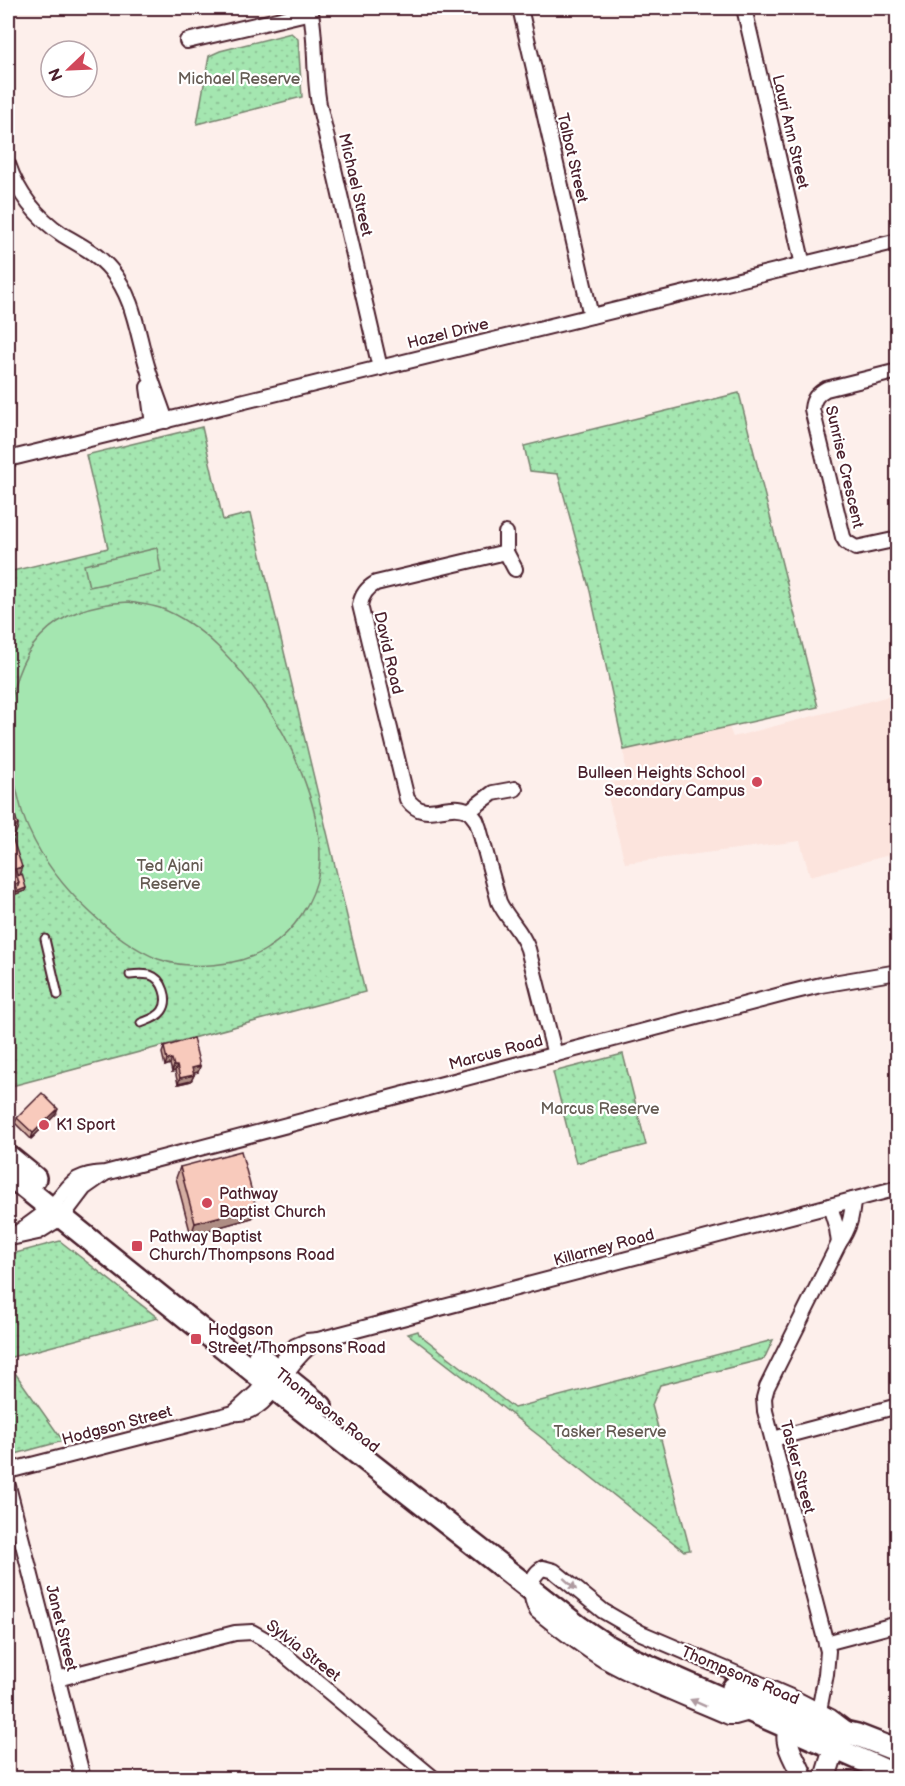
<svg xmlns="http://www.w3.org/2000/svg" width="905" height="1786" font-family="'Balsamiq Sans',sans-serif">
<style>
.built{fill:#fce4dd}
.park{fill:url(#park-dots);stroke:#77826e;stroke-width:1.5}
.pitch{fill:#a4e6b0;stroke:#77826e;stroke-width:1.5}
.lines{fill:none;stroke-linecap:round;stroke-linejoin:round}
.lane-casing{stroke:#4a1f2b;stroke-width:11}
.street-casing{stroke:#4a1f2b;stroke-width:18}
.secondary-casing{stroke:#4a1f2b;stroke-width:24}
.primary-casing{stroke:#4a1f2b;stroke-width:26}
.lane{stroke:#fff;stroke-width:7}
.street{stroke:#fff;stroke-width:14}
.secondary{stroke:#fff;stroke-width:20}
.primary{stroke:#fff;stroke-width:21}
.wall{fill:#d5aea2;stroke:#4a1f2b;stroke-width:1.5}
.shaded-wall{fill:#ae8d84;stroke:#4a1f2b;stroke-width:1.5}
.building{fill:#f8cabc;stroke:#4a1f2b;stroke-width:1.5}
.oneway{fill:#ae9aa0}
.poi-dot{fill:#d1495b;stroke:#fff;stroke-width:2}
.labels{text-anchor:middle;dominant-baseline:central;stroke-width:4.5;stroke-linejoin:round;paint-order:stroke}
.park-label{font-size:16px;fill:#655b53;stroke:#fff}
.street-label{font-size:16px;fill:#4a1f2b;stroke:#fff}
.poi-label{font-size:16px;fill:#4a1f2b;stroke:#fff;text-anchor:start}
</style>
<defs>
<pattern id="park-dots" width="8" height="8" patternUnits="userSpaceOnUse" patternTransform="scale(1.5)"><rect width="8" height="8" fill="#a4e6b0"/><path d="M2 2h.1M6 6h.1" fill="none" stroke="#8fc598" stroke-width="1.8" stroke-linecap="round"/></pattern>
</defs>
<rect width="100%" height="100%" fill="#fdefeb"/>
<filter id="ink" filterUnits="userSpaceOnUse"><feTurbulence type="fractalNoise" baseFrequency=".0167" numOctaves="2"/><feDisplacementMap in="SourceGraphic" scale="12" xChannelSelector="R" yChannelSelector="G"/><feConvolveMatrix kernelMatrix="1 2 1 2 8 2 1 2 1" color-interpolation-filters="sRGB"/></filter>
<g filter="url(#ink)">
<!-- built -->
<polygon class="built" points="897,694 897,853 810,876 800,841 625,863 605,786 626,778 624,750 727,723 733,737"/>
<!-- park -->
<g class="park">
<polygon points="291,33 298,39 302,97 197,124 209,56 220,51"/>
<polygon points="739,393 818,707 624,750 590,591 558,474 530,471 524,446"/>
<polygon points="202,427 223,520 251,513 365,992 8,1087 8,572 108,548 86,455"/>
<polygon points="623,1054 646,1145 576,1163 553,1072"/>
<polygon points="60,1241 158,1318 8,1358 8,1255"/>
<polygon points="418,1331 419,1334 514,1408 773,1340 764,1359 660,1385 652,1405 690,1550 684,1551 542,1438 408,1334"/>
<polygon points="8,1363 63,1441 8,1456"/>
</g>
<!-- pitch -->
<g class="pitch">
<polygon points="157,548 161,572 89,587 84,565"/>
<path d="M129 602C139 604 150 605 160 608 204 625 237 664 263 701 293 743 326 818 319 871 314 901 294 932 268 948 241 967 189 970 158 959 134 949 110 931 91 913 65 889 44 863 29 830 21 814 20 801 15 784L12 782C7 766 8 748 8 731 11 652 48 605 129 602Z"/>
</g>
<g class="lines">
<defs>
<g id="lane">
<polyline points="45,939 58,995"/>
<path d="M130 975C137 974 143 974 150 975 163 979 170 1000 162 1011 157 1018 148 1020 141 1023"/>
</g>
<g id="street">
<path d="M310 8C317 39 313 72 319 104L380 368"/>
<polyline points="520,8 591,316"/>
<polyline points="744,8 803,265"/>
<polyline points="187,41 311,12"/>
<path d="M8 164C18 194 36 217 63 235 80 245 98 254 111 270 135 299 137 334 148 369 153 386 160 403 166 421"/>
<path d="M898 371 826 389C817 394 813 399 812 409L843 537 846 542 856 548 898 539"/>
<polyline points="148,387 153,424"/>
<polyline points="8,459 898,241"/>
<polyline points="506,533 506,552 515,569"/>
<path d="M515 789 493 793 469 811 476 820 479 828 499 902C507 919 522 931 528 949L555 1055"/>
<path d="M469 811C446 799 426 825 407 799L360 605C362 594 367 588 376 583L506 552"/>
<polyline points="830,1206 837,1229 839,1243"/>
<polyline points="15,1237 38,1232 62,1217 84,1188 104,1174"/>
<path d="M10 1238C23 1229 36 1220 48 1210 72 1188 67 1175 105 1173L788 993 821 985 898 972"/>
<polyline points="234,1413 256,1393 295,1346 307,1341 318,1340 898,1188"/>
<polyline points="773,1439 898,1406"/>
<path d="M8 1471 234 1413C265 1416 281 1375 300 1356 305 1350 312 1345 318 1340"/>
<polyline points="8,1486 83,1778"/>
<polyline points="826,1643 898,1624"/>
<polyline points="57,1679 235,1633 252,1632 268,1641 433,1778"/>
<path d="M819 1711 826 1674 828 1651 765 1411 764 1398 767 1387 839 1243C849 1229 852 1217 853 1200"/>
<path d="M753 1712 735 1717H729C688 1699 644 1683 605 1661 581 1646 559 1629 537 1611 530 1598 527 1577 543 1568L554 1571 603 1611 641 1633 798 1700 831 1717 847 1729"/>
</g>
<g id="secondary">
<path d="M793 1714C780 1745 792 1750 803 1778"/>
<polyline points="825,1778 834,1749 833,1734"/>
</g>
<g id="primary">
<polyline points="8,1156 35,1178"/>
<polyline points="8,1174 274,1388 579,1627 604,1644 630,1658 898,1776"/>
<polyline points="259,1356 321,1406"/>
<polyline points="733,1688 831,1729 857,1735 898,1751"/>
</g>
</defs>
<!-- lane casing -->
<use href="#lane" class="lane-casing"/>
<!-- street casing -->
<use href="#street" class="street-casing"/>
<!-- secondary casing -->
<use href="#secondary" class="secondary-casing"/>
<!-- primary casing -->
<use href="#primary" class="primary-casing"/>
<!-- lane -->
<use href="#lane" class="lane"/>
<!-- street -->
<use href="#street" class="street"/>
<!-- secondary -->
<use href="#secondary" class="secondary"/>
<!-- primary -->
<use href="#primary" class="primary"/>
</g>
<!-- wall -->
<g class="wall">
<polygon points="164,1047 200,1066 198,1072 193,1073 194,1075 191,1081 178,1084 175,1071 172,1072 170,1064 165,1066 162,1053"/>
<polygon points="56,1114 31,1139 15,1123 17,1118"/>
<polygon points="180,1167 256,1207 252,1218 191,1235 176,1178"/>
</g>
<!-- shaded-wall -->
<g class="shaded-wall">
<polygon points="18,825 18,827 14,837 8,838 9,828"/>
<polygon points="22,867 18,878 15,869"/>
<polygon points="19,883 26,888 25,891 8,897 8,887"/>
<polygon points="172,1059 170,1064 165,1066 167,1060"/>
<polygon points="174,1066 177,1066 175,1071 172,1072"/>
<polygon points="200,1066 198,1072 190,1074 192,1068"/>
<polygon points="194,1075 191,1081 178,1084 180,1078"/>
<polygon points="58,1109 56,1114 31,1139 33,1133"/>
<polygon points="256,1207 252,1218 191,1235 195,1223"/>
</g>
<!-- building -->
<g class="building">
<polygon points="8,793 18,825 9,828 22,867 15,869 19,883 8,887"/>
<polygon points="22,874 26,888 16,892 19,883 17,876"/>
<polygon points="193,1038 200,1066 192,1068 194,1075 180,1078 177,1066 174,1066 172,1059 167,1060 164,1047"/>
<polygon points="42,1093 58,1109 33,1133 17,1118"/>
<polygon points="241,1151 256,1207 195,1223 180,1167"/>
</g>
<!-- one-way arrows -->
<defs><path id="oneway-solid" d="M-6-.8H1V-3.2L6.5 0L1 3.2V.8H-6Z" transform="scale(1.5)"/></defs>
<g class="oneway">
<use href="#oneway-solid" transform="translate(570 1584) rotate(42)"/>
<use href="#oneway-solid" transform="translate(698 1703) rotate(-156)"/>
</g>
</g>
<!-- markers -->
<g class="poi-dot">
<circle cx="757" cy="782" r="6"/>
<circle cx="44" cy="1125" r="6"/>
<circle cx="207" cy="1203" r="6"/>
<rect x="131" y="1240" width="12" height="12" rx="3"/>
<rect x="190" y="1333" width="12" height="12" rx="3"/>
</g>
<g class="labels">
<!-- park labels -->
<g class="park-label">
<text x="239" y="79">Michael Reserve</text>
<text x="170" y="866">Ted Ajani<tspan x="170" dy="18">Reserve</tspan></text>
<text x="600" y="1109">Marcus Reserve</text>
<text x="610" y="1432">Tasker Reserve</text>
</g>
<!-- street labels -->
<g class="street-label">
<text transform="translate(790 132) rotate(77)">Lauri Ann Street</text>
<text transform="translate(572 158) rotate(77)">Talbot Street</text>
<text transform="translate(355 185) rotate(77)">Michael Street</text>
<text transform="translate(448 334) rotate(-14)">Hazel Drive</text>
<text transform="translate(844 467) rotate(77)">Sunrise Crescent</text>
<text transform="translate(388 653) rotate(77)">David Road</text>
<text transform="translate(496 1053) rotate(-15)">Marcus Road</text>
<text transform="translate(604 1248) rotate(-15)">Killarney Road</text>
<text transform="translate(327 1411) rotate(38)">Thompsons Road</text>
<text transform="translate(117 1426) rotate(-15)">Hodgson Street</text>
<text transform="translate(797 1467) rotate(75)">Tasker Street</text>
<text transform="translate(61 1628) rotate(76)">Janet Street</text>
<text transform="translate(303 1651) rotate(38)">Sylvia Street</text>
<text transform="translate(740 1676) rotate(23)">Thompsons Road</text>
</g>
<!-- poi labels -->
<g class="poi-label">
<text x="745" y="773" text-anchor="end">Bulleen Heights School<tspan x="745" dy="18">Secondary Campus</tspan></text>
<text x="56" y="1125">K1 Sport</text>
<text x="219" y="1194">Pathway<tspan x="219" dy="18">Baptist Church</tspan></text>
<text x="149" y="1237">Pathway Baptist<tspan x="149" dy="18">Church/Thompsons Road</tspan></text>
<text x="208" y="1330">Hodgson<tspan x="208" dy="18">Street/Thompsons Road</tspan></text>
</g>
</g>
<!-- margin -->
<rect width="905" height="1786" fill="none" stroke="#fff" stroke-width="30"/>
<rect x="15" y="15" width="875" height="1756" fill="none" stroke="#4a1f2b" stroke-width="2" filter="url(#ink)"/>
<!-- north arrow -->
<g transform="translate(69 69) rotate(247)"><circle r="28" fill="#ffffff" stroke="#b7a5aa" stroke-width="1.5"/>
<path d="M0-4.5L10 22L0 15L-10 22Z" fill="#d1495b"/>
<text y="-9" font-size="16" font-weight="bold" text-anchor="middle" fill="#4a1f2b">N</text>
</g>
</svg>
